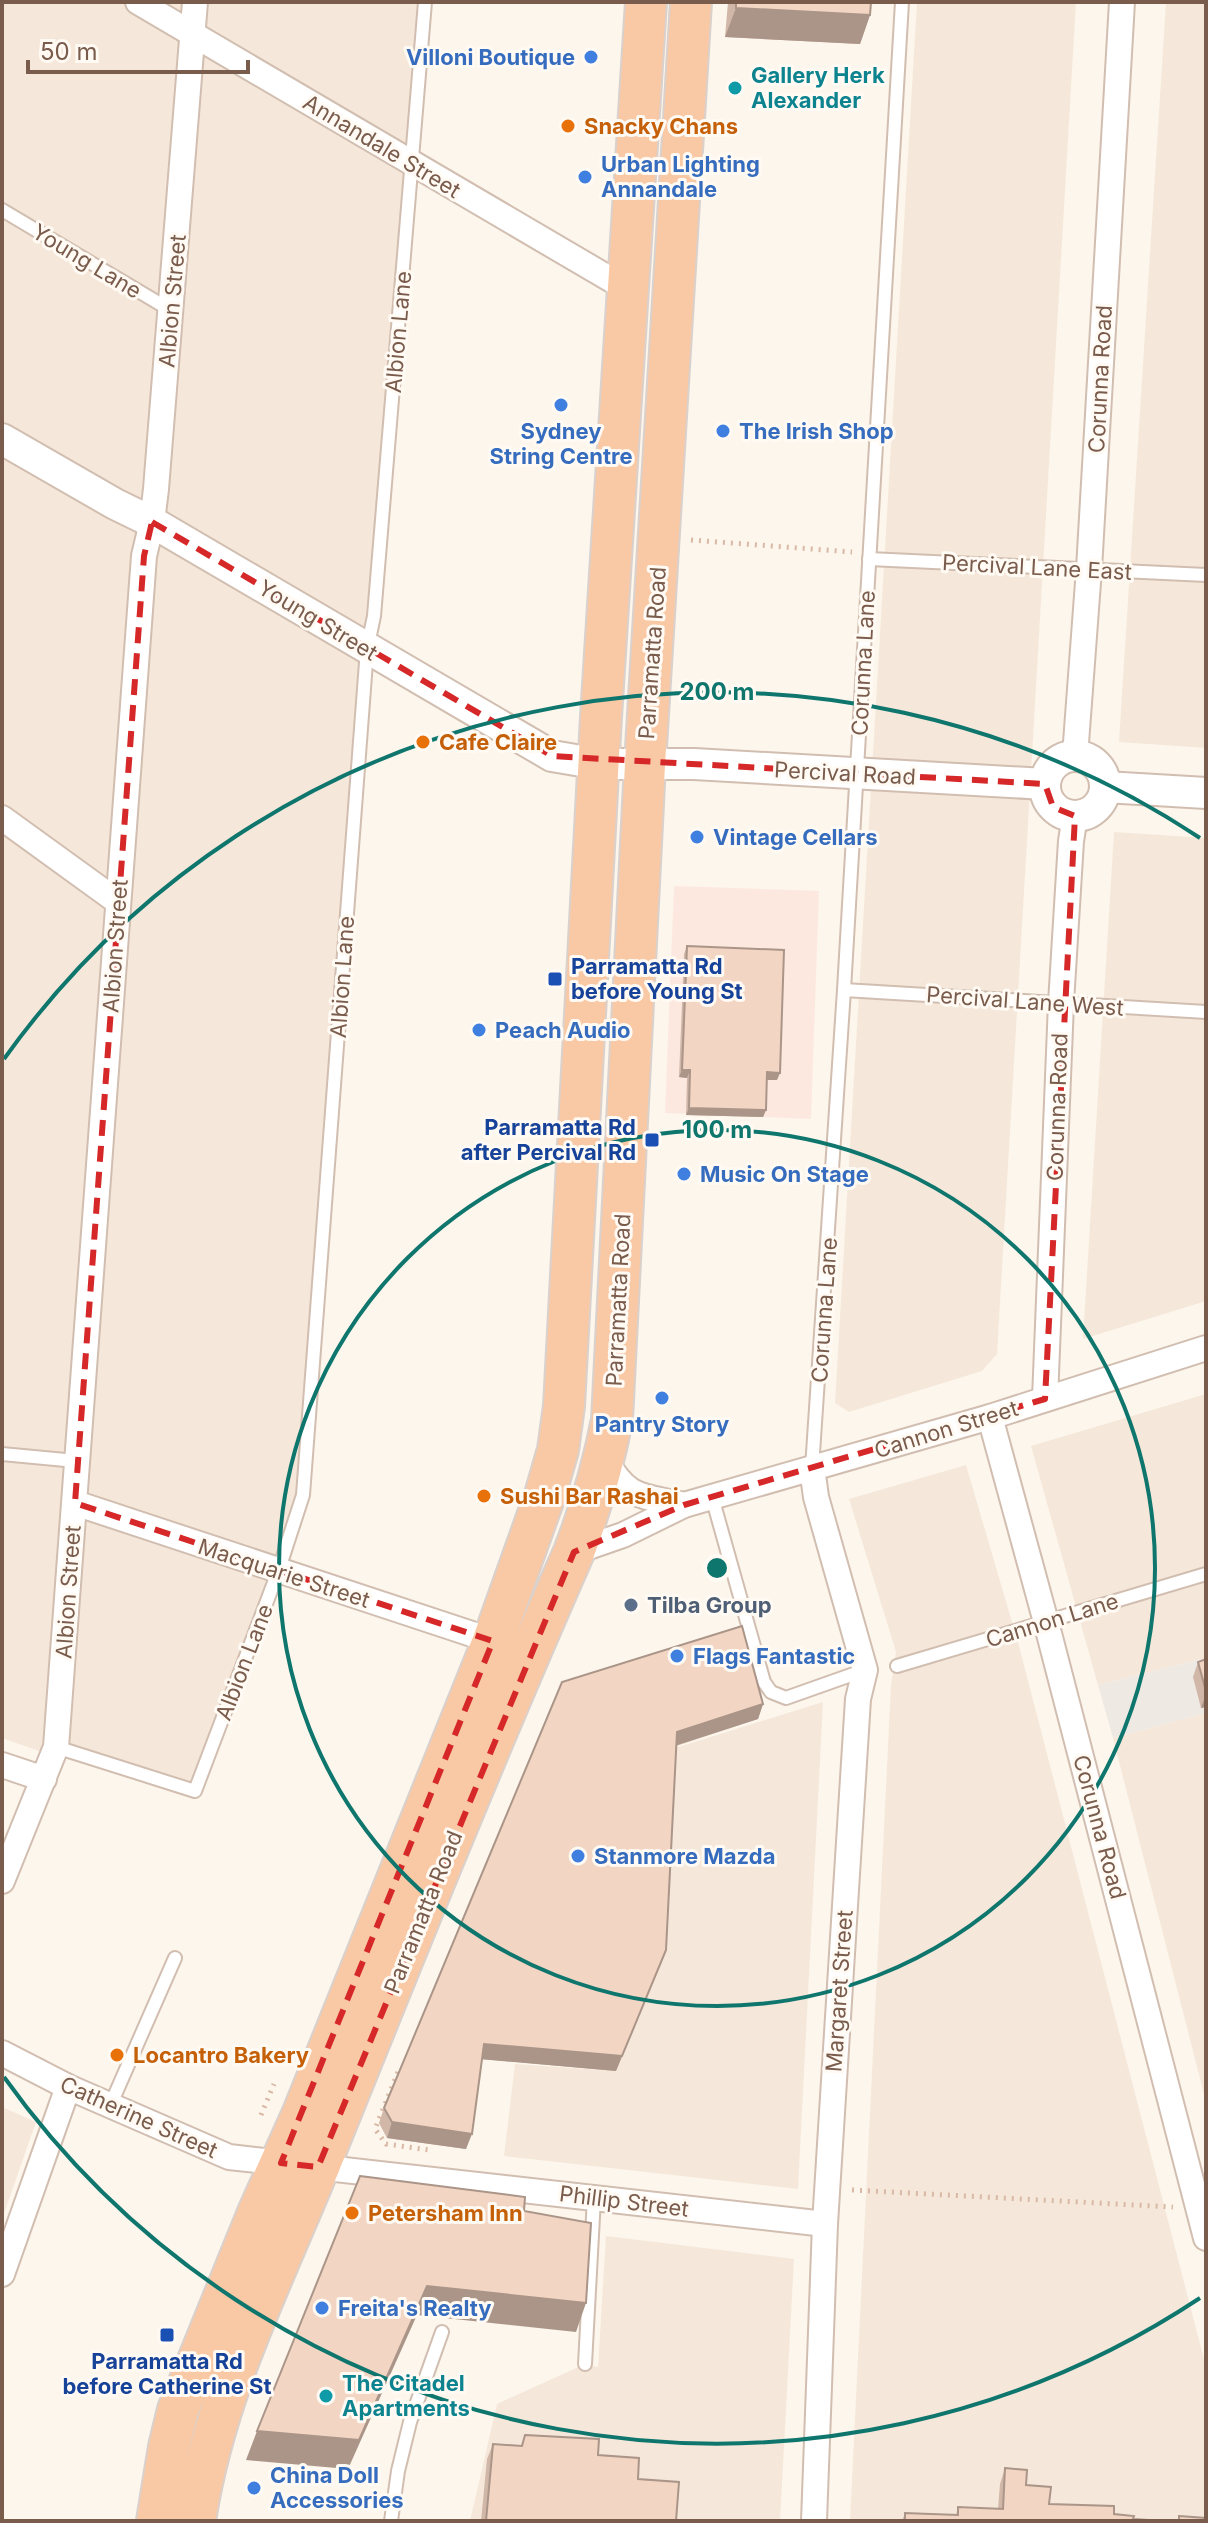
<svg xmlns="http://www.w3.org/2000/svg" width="1208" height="2523" font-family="Inter,sans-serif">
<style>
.residential{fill:#f5e8da}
.commercial{fill:#fde8e0}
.industrial{fill:#efe9e4}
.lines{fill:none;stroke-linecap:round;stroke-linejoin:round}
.service-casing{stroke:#d1beb0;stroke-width:16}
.minor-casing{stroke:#d1beb0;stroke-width:28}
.tertiary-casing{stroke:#d1beb0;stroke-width:34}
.trunk-casing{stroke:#dad1cd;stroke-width:44}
.path{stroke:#d9b8a5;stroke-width:5;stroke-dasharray:2 6;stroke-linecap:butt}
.service{stroke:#fff;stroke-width:12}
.minor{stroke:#fff;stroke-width:24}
.tertiary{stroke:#fff;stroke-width:30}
.trunk{stroke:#f9c8a4;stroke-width:40}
.wall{fill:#d1b7a8}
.shaded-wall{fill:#aa9588}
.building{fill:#f3d5c3;stroke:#aa9588;stroke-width:2}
.marked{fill:none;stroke:#d62828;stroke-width:6;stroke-dasharray:16 10;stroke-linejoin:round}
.ring{fill:none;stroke:#0f766e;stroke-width:4}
.shop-dot{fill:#3f7fe0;stroke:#fffaf3;stroke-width:3}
.culture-dot{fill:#0f9aa8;stroke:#fffaf3;stroke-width:3}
.food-dot{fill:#e8710a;stroke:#fffaf3;stroke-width:3}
.transit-dot{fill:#1a4fb4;stroke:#fffaf3;stroke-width:3}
.service-dot{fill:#5c6f8a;stroke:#fffaf3;stroke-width:3}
.labels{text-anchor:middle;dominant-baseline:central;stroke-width:6;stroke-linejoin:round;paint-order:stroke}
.shop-label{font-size:22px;font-weight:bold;fill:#366cbe;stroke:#fffaf3;text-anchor:start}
.culture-label{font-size:22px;font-weight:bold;fill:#0d838f;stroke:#fffaf3;text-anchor:start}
.food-label{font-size:22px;font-weight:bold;fill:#c56008;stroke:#fffaf3;text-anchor:start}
.street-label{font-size:22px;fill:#7a5c4d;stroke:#fffaf3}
.transit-label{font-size:22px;font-weight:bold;fill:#164399;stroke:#fffaf3;text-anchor:start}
.service-label{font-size:22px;font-weight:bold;fill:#4e5e75;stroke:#fffaf3;text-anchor:start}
.centre{fill:#0f766e;stroke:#fffaf3;stroke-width:4}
.ring-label{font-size:24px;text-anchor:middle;font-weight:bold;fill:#0f766e;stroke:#fffaf3;stroke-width:6;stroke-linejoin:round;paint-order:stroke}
</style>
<rect width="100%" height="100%" fill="#fdf6ec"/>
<!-- residential -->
<g class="residential">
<polygon points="2,2 425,2 303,1495 195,1791 57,1747 53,1756 2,1738"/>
<polygon points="917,2 1076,2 997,1354 982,1371 849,1412 835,1403"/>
<polygon points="1166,2 1206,2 1206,748 1119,742"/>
<polygon points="1114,832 1206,838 1206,1301 1083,1339"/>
<polygon points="1206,1394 1206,1658 1098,1685 1031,1446"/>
<polygon points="966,1465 1019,1646 1206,2367 1206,2521 850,2521 891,1685 896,1652 849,1499"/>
<polygon points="823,1702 798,2189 504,2156 515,2064 616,2071 672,1749"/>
<polygon points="1206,1713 1206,2102 1113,1738"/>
<polygon points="2,2107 36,2122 2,2219"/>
<polygon points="606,2236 794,2259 780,2521 470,2521 497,2404 585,2364 598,2367"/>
</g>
<!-- commercial -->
<polygon class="commercial" points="674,886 819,891 811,1119 665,1113"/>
<!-- industrial -->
<polygon class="industrial" points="1206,1658 1206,1713 1113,1738 1098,1685"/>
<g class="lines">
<defs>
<g id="service">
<polyline points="2,210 172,311"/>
<polyline points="869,559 1206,575"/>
<polyline points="844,990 1206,1012"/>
<polyline points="2,1454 76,1461"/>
<polyline points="812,1468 844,990 902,2"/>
<polyline points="712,1497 764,1682 771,1692 786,1698 865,1670"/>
<polyline points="897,1666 1206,1574"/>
<polyline points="56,1747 195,1791 278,1572 303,1495 367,649 374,616 425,2"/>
<polyline points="110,2106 175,1958"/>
<polyline points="585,2364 594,2198"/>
<polyline points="391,2521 398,2471 410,2422 442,2332"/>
</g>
<g id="minor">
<polyline points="138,2 627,289"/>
<polyline points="1075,756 1089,569 1122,2"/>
<polyline points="2,818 118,902"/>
<polyline points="1045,1399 1061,1003 1071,841 1075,816"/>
<polyline points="990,1417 1046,1622 1206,2238"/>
<path d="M605 1459C628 1500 641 1495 684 1505"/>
<polyline points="812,1468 816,1497 865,1670 858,1699 825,2224 814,2521"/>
<polyline points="75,1503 493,1641"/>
<polyline points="574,1552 623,1535 684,1505 990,1417 1206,1348"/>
<polyline points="2,1765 44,1779"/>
<polyline points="2,1881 56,1747 144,556 152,522 156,489 195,2"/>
<polyline points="2,2053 68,2087 229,2157 825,2224"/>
<polyline points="2,2274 68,2087"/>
</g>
<g id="tertiary">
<polyline points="2,439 115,504 152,522 552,756 599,764 694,764 1045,784"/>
<circle cx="1075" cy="786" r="30"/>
<polyline points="1105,787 1206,793"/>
</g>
<g id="trunk">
<polyline points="157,2521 169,2447 178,2410 258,2213 303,2113 493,1641 545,1495 558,1450 564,1406 601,717 646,2"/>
<path d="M195 2521C214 2394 273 2280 321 2162 403 1958 485 1754 574 1552 591 1508 603 1466 612 1420L645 764 691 2"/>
</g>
</defs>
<!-- service casing -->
<use href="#service" class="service-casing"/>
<!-- minor casing -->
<use href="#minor" class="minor-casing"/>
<!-- tertiary casing -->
<use href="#tertiary" class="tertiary-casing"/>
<!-- trunk casing -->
<use href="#trunk" class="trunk-casing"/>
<!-- path -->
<g class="path">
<polyline points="691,540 852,552"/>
<polyline points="398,2072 375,2129 386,2144 429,2150"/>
<polyline points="261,2115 274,2084"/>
<polyline points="852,2190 1173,2207"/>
</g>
<!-- service -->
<use href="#service" class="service"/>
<!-- minor -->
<use href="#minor" class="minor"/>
<!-- tertiary -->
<use href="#tertiary" class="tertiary"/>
<!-- trunk -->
<use href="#trunk" class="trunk"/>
</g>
<!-- wall -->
<g class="wall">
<polygon points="728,2 871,2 870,15 860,44 725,37"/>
<polygon points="687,946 777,1080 766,1080 766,1110 763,1117 686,1115 687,1078 679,1077 684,954"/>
<polygon points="1206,1659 1206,1707 1201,1708 1193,1677 1198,1662"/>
<polygon points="562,1682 763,1704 758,1719 676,1746 666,1950 616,2071 482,2059 466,2149 387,2138 379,2123 384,2108"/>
<polygon points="525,2435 598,2455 638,2479 676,2521 481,2521 487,2459 493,2444 521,2446"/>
<polygon points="1005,2468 1049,2504 1114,2514 1133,2519 1164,2521 902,2521 905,2513 956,2515 958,2507 998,2509 1000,2484"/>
</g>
<!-- shaded-wall -->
<g class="shaded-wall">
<polygon points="736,8 870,15 860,44 725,37"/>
<polygon points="682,1070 690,1070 687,1078 679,1077"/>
<polygon points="767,1072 780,1073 777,1080 764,1080"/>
<polygon points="689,1108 766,1110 763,1117 686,1115"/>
<polygon points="1206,1694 1206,1707 1201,1708"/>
<polygon points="763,1704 758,1719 671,1747 677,1732"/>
<polygon points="666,1950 616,2071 479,2059 484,2044"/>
<polygon points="392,2122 472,2134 466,2149 387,2138"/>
<polygon points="427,2286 586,2303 576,2332 417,2315 348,2469 246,2460 257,2431"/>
</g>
<!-- building -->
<g class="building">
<polygon points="736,2 871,2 870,15 736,8"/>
<polygon points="687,946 784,950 780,1073 767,1072 766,1110 689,1108 690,1070 682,1070"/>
<polygon points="742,1626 763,1704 677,1732 666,1950 622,2056 484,2044 472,2134 392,2122 384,2108 562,1682"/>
<polygon points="1206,1659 1206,1691 1198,1662"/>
<polygon points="360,2176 525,2197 524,2211 591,2223 586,2303 427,2286 359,2440 257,2431"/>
<polygon points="525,2435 599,2439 598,2455 639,2458 638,2479 679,2482 676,2521 486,2521 493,2444 522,2446"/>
<polygon points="1005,2468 1027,2470 1026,2485 1051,2487 1049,2504 1114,2506 1114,2514 1134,2516 1133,2519 1164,2521 905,2521 905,2513 958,2515 958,2507 1003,2509"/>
<polygon points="1179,2516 1206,2518 1206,2521 1179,2521"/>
</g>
<!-- marked area -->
<path class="marked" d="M152 522 552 756 1045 784 1053 807 1075 816 1045 1399 684 1505 574 1552 318 2167 281 2163 493 1641 75 1503 144 556Z"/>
<!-- distance rings -->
<g class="ring">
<circle cx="717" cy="1568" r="438"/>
<path d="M1200 2298A876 876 0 0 1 4 2077M4 1059A876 876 0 0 1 1200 838"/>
</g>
<!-- markers -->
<g class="shop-dot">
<circle cx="591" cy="57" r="8"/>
<circle cx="585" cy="177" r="8"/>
<circle cx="561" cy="405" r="8"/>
<circle cx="723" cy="431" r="8"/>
<circle cx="697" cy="837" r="8"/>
<circle cx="479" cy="1030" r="8"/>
<circle cx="684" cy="1174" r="8"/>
<circle cx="662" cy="1398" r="8"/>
<circle cx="677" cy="1656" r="8"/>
<circle cx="578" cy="1856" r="8"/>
<circle cx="322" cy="2308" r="8"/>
<circle cx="254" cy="2488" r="8"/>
</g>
<g class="culture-dot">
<circle cx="735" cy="88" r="8"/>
<circle cx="326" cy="2396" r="8"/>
</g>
<g class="food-dot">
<circle cx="568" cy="126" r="8"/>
<circle cx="423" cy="742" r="8"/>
<circle cx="484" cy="1496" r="8"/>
<circle cx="117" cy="2055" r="8"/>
<circle cx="352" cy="2213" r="8"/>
</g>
<g class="transit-dot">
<rect x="547" y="971" width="16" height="16" rx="4"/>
<rect x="644" y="1132" width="16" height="16" rx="4"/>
<rect x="159" y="2327" width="16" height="16" rx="4"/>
</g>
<circle class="service-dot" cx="631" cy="1605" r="8"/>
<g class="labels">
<!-- shop labels -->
<g class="shop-label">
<text x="575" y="57" text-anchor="end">Villoni Boutique</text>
<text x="601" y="164">Urban Lighting<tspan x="601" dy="25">Annandale</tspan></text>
<text x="561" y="431" text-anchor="middle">Sydney<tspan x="561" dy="25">String Centre</tspan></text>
<text x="739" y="431">The Irish Shop</text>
<text x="713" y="837">Vintage Cellars</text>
<text x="495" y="1030">Peach Audio</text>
<text x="700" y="1174">Music On Stage</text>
<text x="662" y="1424" text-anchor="middle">Pantry Story</text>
<text x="693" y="1656">Flags Fantastic</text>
<text x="594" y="1856">Stanmore Mazda</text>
<text x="338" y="2308">Freita's Realty</text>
<text x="270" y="2475">China Doll<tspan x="270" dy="25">Accessories</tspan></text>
</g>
<!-- culture labels -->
<g class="culture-label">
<text x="751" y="75">Gallery Herk<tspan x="751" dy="25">Alexander</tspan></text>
<text x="342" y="2383">The Citadel<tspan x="342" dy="25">Apartments</tspan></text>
</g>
<!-- food labels -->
<g class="food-label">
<text x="584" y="126">Snacky Chans</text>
<text x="439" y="742">Cafe Claire</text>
<text x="500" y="1496">Sushi Bar Rashai</text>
<text x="133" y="2055">Locantro Bakery</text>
<text x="368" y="2213">Petersham Inn</text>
</g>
<!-- street labels -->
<g class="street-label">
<text transform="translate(382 146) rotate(31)">Annandale Street</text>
<text transform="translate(87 261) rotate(31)">Young Lane</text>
<text transform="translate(172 301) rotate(-85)">Albion Street</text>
<text transform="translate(398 332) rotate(-85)">Albion Lane</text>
<text transform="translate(1100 379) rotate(-87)">Corunna Road</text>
<text transform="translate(1037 567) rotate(3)">Percival Lane East</text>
<text transform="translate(318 620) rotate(31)">Young Street</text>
<text transform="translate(652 653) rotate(-86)">Parramatta Road</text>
<text transform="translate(863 663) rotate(-87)">Corunna Lane</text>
<text transform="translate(845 773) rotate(3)">Percival Road</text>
<text transform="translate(115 946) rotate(-86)">Albion Street</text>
<text transform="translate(342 977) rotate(-86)">Albion Lane</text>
<text transform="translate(1025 1001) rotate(4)">Percival Lane West</text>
<text transform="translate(1057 1107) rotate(-88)">Corunna Road</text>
<text transform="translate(618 1300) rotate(-87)">Parramatta Road</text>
<text transform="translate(824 1310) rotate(-86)">Corunna Lane</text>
<text transform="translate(946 1429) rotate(-17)">Cannon Street</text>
<text transform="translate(284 1573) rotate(18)">Macquarie Street</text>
<text transform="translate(68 1592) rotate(-86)">Albion Street</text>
<text transform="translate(1052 1620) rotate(-17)">Cannon Lane</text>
<text transform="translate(244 1662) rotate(-69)">Albion Lane</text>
<text transform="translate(1100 1827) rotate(75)">Corunna Road</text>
<text transform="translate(423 1912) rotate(-68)">Parramatta Road</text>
<text transform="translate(839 1991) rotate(-86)">Margaret Street</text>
<text transform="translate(139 2117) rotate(24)">Catherine Street</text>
<text transform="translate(624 2201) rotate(7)">Phillip Street</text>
</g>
<!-- transit labels -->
<g class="transit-label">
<text x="571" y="966">Parramatta Rd<tspan x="571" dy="25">before Young St</tspan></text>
<text x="636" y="1127" text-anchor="end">Parramatta Rd<tspan x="636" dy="25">after Percival Rd</tspan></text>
<text x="167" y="2361" text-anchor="middle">Parramatta Rd<tspan x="167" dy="25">before Catherine St</tspan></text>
</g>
<!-- service labels -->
<g class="service-label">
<text x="647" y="1605">Tilba Group</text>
</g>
</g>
<circle cx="717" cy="1568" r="12" class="centre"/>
<g class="ring-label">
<text x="717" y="700">200 m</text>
<text x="717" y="1138">100 m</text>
</g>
<!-- border -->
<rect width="1208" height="2523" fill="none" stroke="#7a5c4d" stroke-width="8"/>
<!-- scale -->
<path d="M28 60v12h220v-12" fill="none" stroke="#7a5c4d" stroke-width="4"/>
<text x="40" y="60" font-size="24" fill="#7a5c4d" stroke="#fffaf3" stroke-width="6" paint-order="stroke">50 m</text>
</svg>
